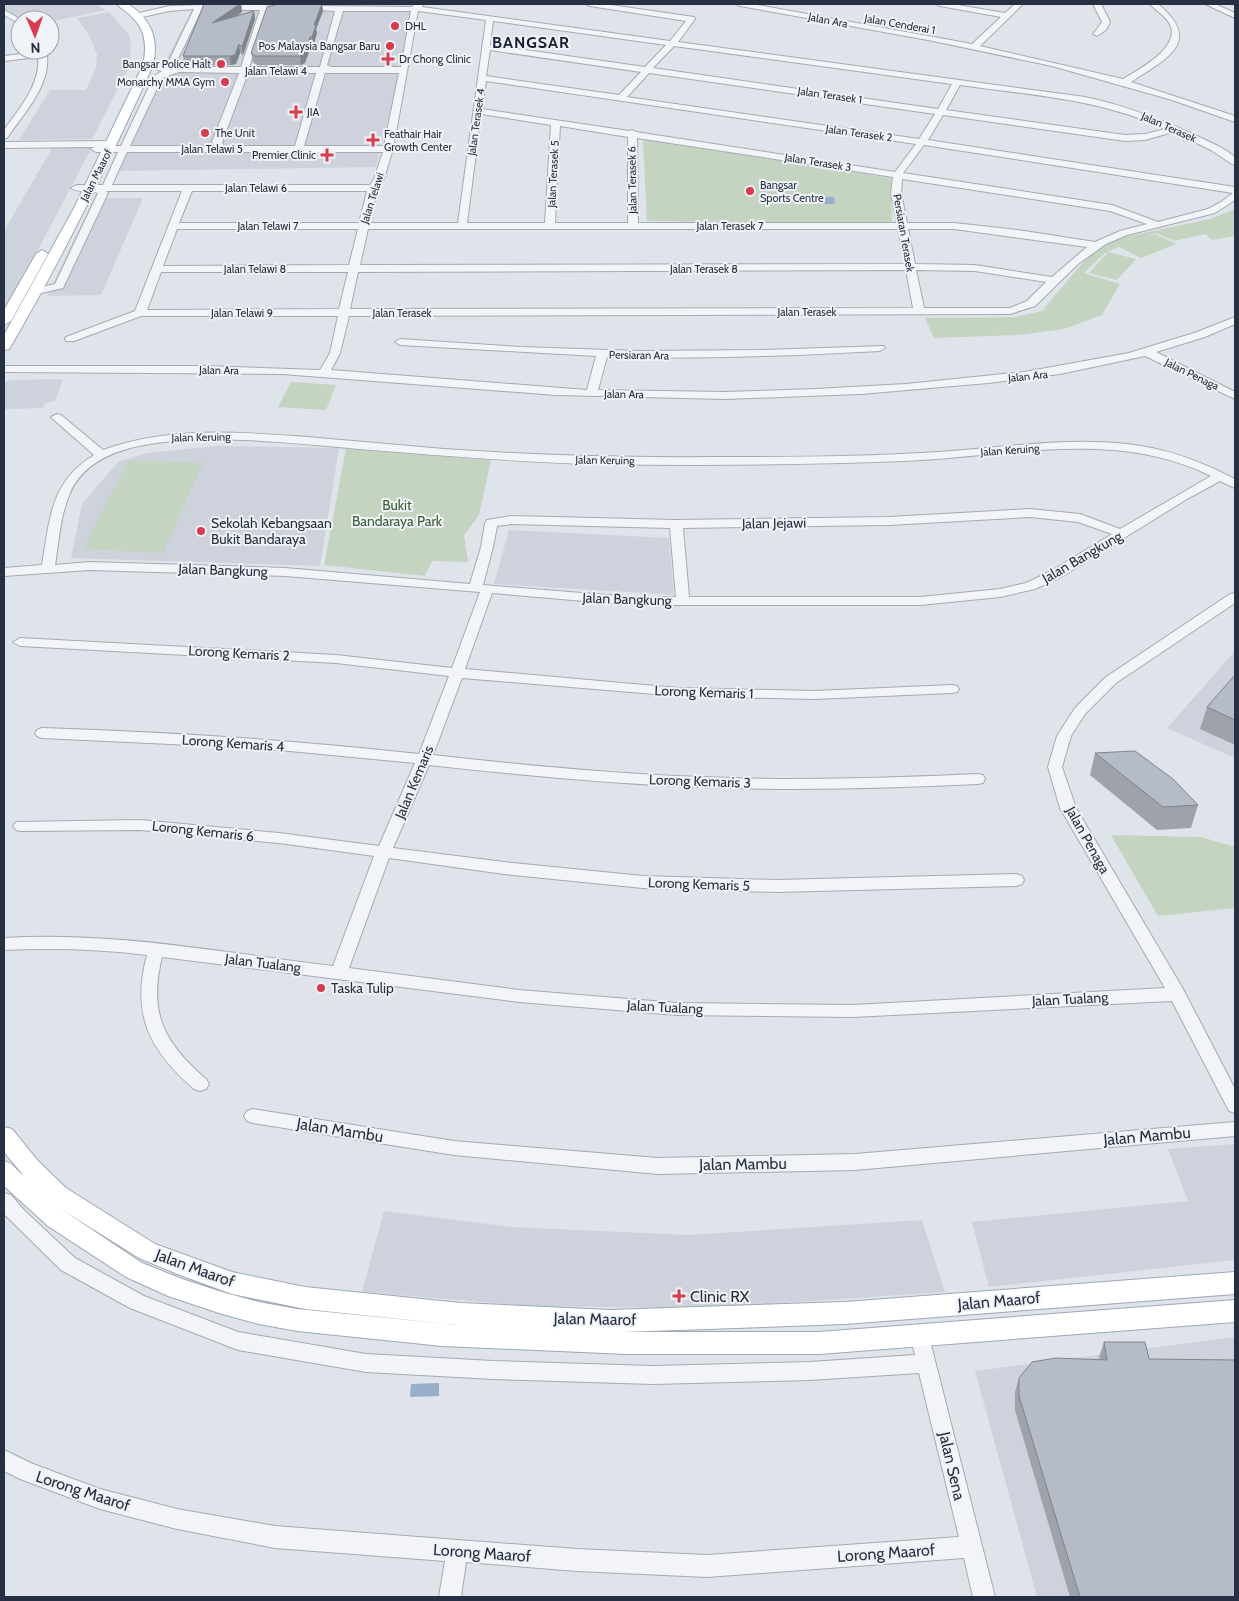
<svg xmlns="http://www.w3.org/2000/svg" width="1239" height="1601" font-family="Cabin,sans-serif">
<style>
.built{fill:#cdd2dc}
.green{fill:#c4d4c0}
.water{fill:#98afcc}
.lines{fill:none;stroke-linecap:round;stroke-linejoin:round}
.minor-casing{stroke:#a4aab4;stroke-width:2}
.major-casing{stroke:#9ea7b6;stroke-width:2}
.minor{fill:#f2f4f8;fill-rule:evenodd}
.major{fill:#fff;fill-rule:evenodd}
.wall{fill:#9da2ab}
.shaded-wall{fill:#7f848b}
.building{fill:#b6bcc7;stroke:#7f848b}
.poi-dot{fill:#d73b4d;stroke:#eff2f7;stroke-width:2}
.labels{text-anchor:middle;dominant-baseline:central;stroke-width:4;stroke-linejoin:round;paint-order:stroke}
.far-street-label{font-size:11px;fill:#273042;stroke:#eff2f7}
.far-poi-label{font-size:11px;fill:#273042;stroke:#eff2f7;text-anchor:start}
.park-label{font-size:14px;fill:#3a5f33;stroke:#eff2f7}
.poi-label{font-size:14px;fill:#273042;stroke:#eff2f7;text-anchor:start}
.street-label{font-size:14px;fill:#273042;stroke:#eff2f7}
.far-district-label{font-size:16px;font-weight:bold;letter-spacing:1px;fill:#192133;stroke:#eff2f7}
.near-street-label{font-size:16px;fill:#273042;stroke:#eff2f7}
.near-poi-label{font-size:16px;fill:#273042;stroke:#eff2f7;text-anchor:start}
</style>
<rect width="100%" height="100%" fill="#dfe3ea"/>
<!-- built -->
<g class="built">
<polygon points="4,4 96,4 106,10 50,22 50,20 20,20 4,10"/>
<polygon points="278,4 417,4 376,167 118,171 162,77 180,68 207,6 276,6"/>
<polygon points="192,9 205,9 178,65 164,65"/>
<polygon points="109,12 129,35 131,45 129,67 92,139 19,140 50,90 86,90 96,68 97,54 89,35 77,18"/>
<polygon points="53,147 92,147 4,315 4,231"/>
<polygon points="94,198 143,198 101,295 47,296"/>
<polygon points="63,379 55,401 45,403 43,408 4,409 4,382 12,380"/>
<polygon points="217,446 339,448 320,566 71,558 82,504 118,462 147,453"/>
<polygon points="509,530 669,538 674,595 494,584"/>
<polygon points="1235,651 1235,758 1167,728"/>
<polygon points="1235,1144 1235,1260 989,1287 972,1222 1188,1201 1168,1149"/>
<polygon points="384,1211 512,1227 688,1235 922,1220 945,1292 705,1308 531,1306 362,1292"/>
<polygon points="1235,1337 1235,1597 1037,1597 975,1371"/>
</g>
<!-- green -->
<g class="green">
<polygon points="643,139 891,178 892,224 647,221"/>
<polygon points="1235,209 1235,236 1212,240 1205,234 1174,241 1156,233 1135,241 1155,234 1176,244 1141,258 1119,247 1105,253 1084,273 1120,284 1102,315 1064,329 1018,335 934,338 925,318 1016,317 1042,311 1090,254 1115,239 1210,219"/>
<polygon points="1108,252 1136,259 1117,280 1089,273"/>
<polygon points="291,382 336,385 326,410 278,407"/>
<polygon points="346,449 491,460 479,515 464,535 468,562 432,561 425,576 324,565"/>
<polygon points="129,460 203,463 163,553 83,549"/>
<polygon points="1111,835 1201,837 1235,847 1235,908 1158,916"/>
</g>
<!-- water -->
<g class="water">
<polygon points="801,197 834,197 835,204 802,204"/>
<polygon points="439,1383 439,1396 410,1397 411,1384"/>
</g>
<g class="lines">
<defs>
<g id="minor">
<path d="M231 4 285 6 289 8 285 10H268L249 67H320L335 11 318 10 317 8 321 6 412 7 415 4H424L422 7 670 41 686 21 590 6 586 4H604L694 17 695 19 678 42 1085 97C1124 105 1159 119 1195 135 1209 142 1223 147 1235 157V165L1232 164 1211 150 1173 132 1145 140 1125 141 943 115 928 140 1235 187V200L1215 213 1127 235 1106 244 1078 264 1035 306 1010 314 349 316 340 353 331 370 587 390 596 356 400 345 395 342 400 339 520 347 640 351 760 350 884 346 885 348 880 351C789 356 698 359 607 357L598 390 725 392 815 389 906 384 1024 372 1129 353 1197 332 1235 317V324L1205 337 1156 352 1235 392V399L1145 356 1060 374 988 383 861 394 725 399 556 395 282 374 4 372V366H203L320 370 330 353 338 316H141L74 341H66L65 339 66 337 135 311 182 191H106L108 193 63 288 37 294 32 291 33 289 55 284 98 193C90 190 78 193 71 188L76 185H103L118 152H96L91 149 94 147 4 148V142L107 141 112 144 109 146H121L154 76 162 71 144 65 148 62 166 67 194 9 169 11 138 18H135V14L169 6ZM202 9 260 10 241 67H174ZM343 11H411L401 67H331L327 65ZM418 11 486 20 458 223H369L378 188 384 179 393 149ZM493 21 666 45 645 67 490 45ZM674 46 952 84 938 109 653 68ZM490 50 641 72 619 95 486 76ZM179 72 239 73 212 142 215 146H130L162 78ZM248 73H316L295 146H224L222 142ZM325 73H399L384 146H304ZM649 73 935 114 919 139 627 97ZM486 81 916 144 895 172 636 132 632 130 629 131 482 109ZM960 85C1030 95 1101 99 1165 129L1145 134 1125 135 946 110ZM481 114 551 125 545 223H467ZM560 126 628 137V223H555ZM637 138 893 177 891 193 897 223H638ZM924 145 1233 193 1221 202 1208 209 1158 222 1112 205 903 173ZM127 152H383L374 179 370 185H112ZM902 179 1110 211 1147 224 1120 231 1095 242 1018 230 954 223H907L901 193ZM192 191H367L359 223H179ZM177 229H358L349 265 163 266ZM368 229H898L905 264 360 265ZM908 229H954L1087 247 1052 277 975 265 915 264ZM906 270 913 308 350 309 358 272ZM916 270 975 271 1046 282 1027 301 1010 308H924ZM161 272H348L339 309 147 310Z"/>
<path d="M736 4H752L972 44 1001 17 940 6 936 4H952L1005 13 1015 4H1023L980 46 1123 79C1138 70 1178 49 1171 27 1168 17 1157 12 1150 4H1158C1204 42 1166 59 1131 82L1235 116V122L1172 100 1052 66 928 40 740 6Z"/>
<polygon points="1093,4 1101,4 1110,22 1106,30 1097,36 1093,34 1102,22"/>
<polygon points="1205,4 1215,4 1235,13 1235,18"/>
<polygon points="4,10 22,20 20,20 20,24 4,15"/>
<path d="M38 50H46C54 82 24 113 7 138L4 139V130C19 109 41 84 38 57L4 61V56L38 52Z"/>
<path d="M57 414 61 415 103 450C168 426 239 432 307 437 353 441 399 445 444 449 532 455 620 458 708 457 785 457 862 457 938 452 1001 448 1064 437 1127 444 1166 448 1200 461 1235 479V488L1220 481 1187 499 1061 577 1035 589 1000 597 920 605H631L492 593 465 669 678 688 814 691 952 685 957 686 959 689 957 692 952 693 814 699 678 696 462 678 433 755C522 765 612 774 701 777 794 781 886 778 978 774L983 775 985 779 983 783 978 784C886 788 794 791 701 787 610 784 520 775 429 765L393 848 504 862 643 876 776 880 1016 874 1022 876 1024 880 1022 884 1016 886 776 892 643 888 504 874 389 858 349 968 519 990 677 1003 853 1005 1165 988 1060 808 1048 767 1057 736 1075 708 1106 677 1230 594 1235 593V603L1116 683 1085 714 1071 736 1062 767 1076 808 1183 989 1235 1089V1113L1229 1111 1172 1001 853 1017 677 1015 519 1002 162 957C148 1013 164 1043 206 1079L209 1084 206 1089 200 1091 194 1089C149 1050 131 1014 147 955 99 949 52 948 4 950V938C114 931 224 953 333 966L374 856 279 843 140 830 21 831 16 830 13 826 16 822 140 820 279 833 379 846 415 763 258 748 42 738 37 736 35 733 37 730 42 728C168 732 293 740 419 754L449 676 336 663 20 646 13 642 20 638 336 655 452 668 480 592 285 576 89 570 4 576V568L42 565C50 519 50 482 94 455L53 419 51 417ZM201 439C254 439 306 444 359 449 437 455 515 462 593 464 697 466 801 465 904 461 1007 457 1115 428 1211 476L1120 529 1080 514 1030 509 889 517 676 520 511 516 487 520 485 523 481 547 470 584 285 568 89 562 55 565C59 541 60 516 70 493 91 445 156 442 201 439ZM1030 517 1078 522 1112 534 1051 571 1026 583 1000 589 920 597H689L683 528 889 525ZM511 524 670 528 676 597H631L483 585 493 547 497 526Z"/>
<polygon points="253,1109 454,1141 658,1158 855,1154 1235,1122 1235,1136 855,1170 658,1174 454,1155 253,1123 247,1121 244,1116 247,1111"/>
<polygon points="4,1193 11,1195 24,1210 75,1258 144,1296 238,1332 366,1354 493,1361 652,1366 810,1362 915,1355 910,1335 913,1329 920,1326 927,1329 995,1597 973,1597 964,1558 707,1577 577,1571 466,1562 461,1597 439,1597 445,1561 275,1548 177,1529 100,1509 20,1479 4,1471 4,1450 33,1464 100,1489 177,1509 275,1526 577,1549 707,1555 959,1537 919,1373 810,1380 652,1384 493,1379 366,1372 238,1350 130,1308 61,1270 4,1214"/>
</g>
<g id="major">
<path d="M117 4H128C151 19 159 38 153 65 110 161 64 255 11 346L9 349 4 350V335L74 208 143 65C147 47 146 30 132 17 128 12 121 9 117 4Z"/>
<polygon points="42,250 48,254 11,321 4,325 4,310 36,254"/>
<path d="M4 1127 12 1129 38 1161 66 1188 155 1244 232 1272 305 1287 461 1303 610 1310 845 1302 1235 1272V1294L845 1324 622 1332H819L1235 1300V1322L819 1354H627L442 1346 297 1331 259 1324 222 1314 168 1296 126 1277 48 1226 4 1186V1161C13 1163 16 1170 24 1176L4 1152ZM61 1209 139 1258 180 1275 232 1294 305 1309 457 1325 297 1309 259 1302 222 1292 182 1279 142 1263Z"/>
</g>
</defs>
<!-- minor casing -->
<use href="#minor" class="minor-casing"/>
<!-- major casing -->
<use href="#major" class="major-casing"/>
<!-- minor -->
<use href="#minor" class="minor"/>
<!-- major -->
<use href="#major" class="major"/>
</g>
<!-- wall -->
<g class="wall">
<polygon points="204,4 254,4 241,4 242,12 236,16 254,11 255,19 243,55 240,53 236,64 231,65 184,65 183,56"/>
<polygon points="278,4 329,4 322,5 323,11 316,29 317,33 313,46 311,46 305,63 301,65 257,65 253,62 251,53"/>
<polygon points="1235,675 1235,745 1200,729 1207,707"/>
<polygon points="1095,753 1198,805 1191,828 1157,830 1090,775"/>
<polygon points="1104,1342 1149,1359 1235,1597 1070,1597 1015,1410 1015,1392 1019,1378 1100,1359 1099,1357"/>
</g>
<!-- shaded-wall -->
<g class="shaded-wall">
<polygon points="241,4 242,12 214,32 212,23"/>
<polygon points="318,4 329,4 322,5 323,11 316,29 317,33 313,46 312,37"/>
<polygon points="254,11 255,19 243,55 242,47"/>
<polygon points="310,37 311,46 305,63 301,65 300,56"/>
<polygon points="239,44 240,53 236,64 231,65 230,56"/>
</g>
<!-- building -->
<g class="building">
<polygon points="204,4 240,4 212,23 254,11 242,47 239,44 235,55 230,56 183,56"/>
<polygon points="278,4 322,4 314,25 316,25 312,37 310,37 304,54 300,56 255,56 251,53 267,7"/>
<polygon points="1235,675 1235,720 1207,707"/>
<polygon points="1135,751 1173,779 1198,805 1163,807 1095,753"/>
<polygon points="1104,1342 1145,1342 1149,1359 1235,1360 1235,1597 1080,1597 1019,1396 1019,1378 1032,1362 1056,1358 1107,1360"/>
</g>
<!-- markers -->
<g class="poi-dot">
<circle cx="395" cy="26" r="5"/>
<circle cx="390" cy="46" r="5"/>
<path d="M385.5 51.5h5v5h5v5h-5v5h-5v-5h-5v-5h5z"/>
<circle cx="221" cy="64" r="5"/>
<circle cx="225" cy="82" r="5"/>
<path d="M293.5 104.5h5v5h5v5h-5v5h-5v-5h-5v-5h5z"/>
<circle cx="205" cy="133" r="5"/>
<path d="M370.5 132.5h5v5h5v5h-5v5h-5v-5h-5v-5h5z"/>
<path d="M324.5 147.5h5v5h5v5h-5v5h-5v-5h-5v-5h5z"/>
<circle cx="750" cy="191" r="5"/>
<circle cx="201" cy="531" r="5"/>
<circle cx="321" cy="988" r="5"/>
<path d="M676.5 1288.5h5v5h5v5h-5v5h-5v-5h-5v-5h5z"/>
</g>
<g class="labels">
<!-- far-street labels -->
<g class="far-street-label">
<text transform="translate(828 20) rotate(11)">Jalan Ara</text>
<text transform="translate(900 24) rotate(10)">Jalan Cenderai 1</text>
<text x="276" y="71">Jalan Telawi 4</text>
<text transform="translate(830 95) rotate(8)">Jalan Terasek 1</text>
<text transform="translate(476 122) rotate(-82)">Jalan Terasek 4</text>
<text transform="translate(1169 127) rotate(24)">Jalan Terasek</text>
<text transform="translate(859 133) rotate(8)">Jalan Terasek 2</text>
<text x="212" y="149">Jalan Telawi 5</text>
<text transform="translate(818 162) rotate(9)">Jalan Terasek 3</text>
<text transform="translate(553 174) rotate(-87)">Jalan Terasek 5</text>
<text transform="translate(96 175) rotate(-63)">Jalan Maarof</text>
<text transform="translate(632 180) rotate(-91)">Jalan Terasek 6</text>
<text x="256" y="188">Jalan Telawi 6</text>
<text transform="translate(372 198) rotate(-72)">Jalan Telawi</text>
<text x="268" y="226">Jalan Telawi 7</text>
<text x="730" y="226">Jalan Terasek 7</text>
<text transform="translate(904 233) rotate(80)">Persiaran Terasek</text>
<text x="255" y="269">Jalan Telawi 8</text>
<text x="704" y="269">Jalan Terasek 8</text>
<text x="807" y="312">Jalan Terasek</text>
<text x="242" y="313">Jalan Telawi 9</text>
<text x="402" y="313">Jalan Terasek</text>
<text transform="translate(639 355) rotate(1)">Persiaran Ara</text>
<text transform="translate(219 370) rotate(1)">Jalan Ara</text>
<text transform="translate(1192 374) rotate(26)">Jalan Penaga</text>
<text transform="translate(1028 376) rotate(-6)">Jalan Ara</text>
<text transform="translate(624 394) rotate(1)">Jalan Ara</text>
<text transform="translate(201 437) rotate(-1)">Jalan Keruing</text>
<text transform="translate(1010 450) rotate(-4)">Jalan Keruing</text>
<text transform="translate(605 460) rotate(1)">Jalan Keruing</text>
</g>
<!-- far-poi labels -->
<g class="far-poi-label">
<text x="405" y="26">DHL</text>
<text x="380" y="46" text-anchor="end">Pos Malaysia Bangsar Baru</text>
<text x="399" y="59">Dr Chong Clinic</text>
<text x="211" y="64" text-anchor="end">Bangsar Police Halt</text>
<text x="215" y="82" text-anchor="end">Monarchy MMA Gym</text>
<text x="307" y="112">JIA</text>
<text x="215" y="133">The Unit</text>
<text x="384" y="134">Feathair Hair<tspan x="384" dy="13">Growth Center</tspan></text>
<text x="316" y="155" text-anchor="end">Premier Clinic</text>
<text x="760" y="185">Bangsar<tspan x="760" dy="13">Sports Centre</tspan></text>
</g>
<!-- park labels -->
<g class="park-label">
<text x="397" y="505">Bukit<tspan x="397" dy="16">Bandaraya Park</tspan></text>
</g>
<!-- poi labels -->
<g class="poi-label">
<text x="211" y="523">Sekolah Kebangsaan<tspan x="211" dy="16">Bukit Bandaraya</tspan></text>
<text x="331" y="988">Taska Tulip</text>
</g>
<!-- street labels -->
<g class="street-label">
<text transform="translate(774 523) rotate(-1)">Jalan Jejawi</text>
<text transform="translate(1082 557) rotate(-30)">Jalan Bangkung</text>
<text transform="translate(223 570) rotate(2)">Jalan Bangkung</text>
<text transform="translate(627 599) rotate(2)">Jalan Bangkung</text>
<text transform="translate(239 653) rotate(3)">Lorong Kemaris 2</text>
<text transform="translate(704 692) rotate(2)">Lorong Kemaris 1</text>
<text transform="translate(233 743) rotate(4)">Lorong Kemaris 4</text>
<text transform="translate(700 781) rotate(2)">Lorong Kemaris 3</text>
<text transform="translate(414 782) rotate(-67)">Jalan Kemaris</text>
<text transform="translate(203 831) rotate(6)">Lorong Kemaris 6</text>
<text transform="translate(1088 840) rotate(61)">Jalan Penaga</text>
<text transform="translate(699 884) rotate(2)">Lorong Kemaris 5</text>
<text transform="translate(263 963) rotate(7)">Jalan Tualang</text>
<text transform="translate(1070 999) rotate(-3)">Jalan Tualang</text>
<text transform="translate(665 1007) rotate(3)">Jalan Tualang</text>
</g>
<!-- far-district labels -->
<g class="far-district-label">
<text x="531" y="42">BANGSAR</text>
</g>
<!-- near-street labels -->
<g class="near-street-label">
<text transform="translate(340 1130) rotate(9)">Jalan Mambu</text>
<text transform="translate(1147 1136) rotate(-5)">Jalan Mambu</text>
<text transform="translate(743 1164) rotate(-1)">Jalan Mambu</text>
<text transform="translate(195 1268) rotate(20)">Jalan Maarof</text>
<text transform="translate(999 1301) rotate(-5)">Jalan Maarof</text>
<text transform="translate(595 1319) rotate(1)">Jalan Maarof</text>
<text transform="translate(952 1466) rotate(77)">Jalan Sena</text>
<text transform="translate(83 1491) rotate(18)">Lorong Maarof</text>
<text transform="translate(482 1553) rotate(4)">Lorong Maarof</text>
<text transform="translate(886 1553) rotate(-4)">Lorong Maarof</text>
</g>
<!-- near-poi labels -->
<g class="near-poi-label">
<text x="690" y="1296">Clinic RX</text>
</g>
</g>
<!-- border -->
<rect width="1239" height="1601" fill="none" stroke="#273042" stroke-width="10"/>
<!-- north arrow -->
<g transform="translate(35 35) rotate(178)"><circle r="24" fill="#eff2f7" stroke="#9fa4af"/>
<path d="M0-4L9 19L0 12L-9 19Z" fill="#d73b4d"/>
<text y="-8" font-size="14" font-weight="bold" text-anchor="middle" fill="#273042">N</text>
</g>
</svg>
